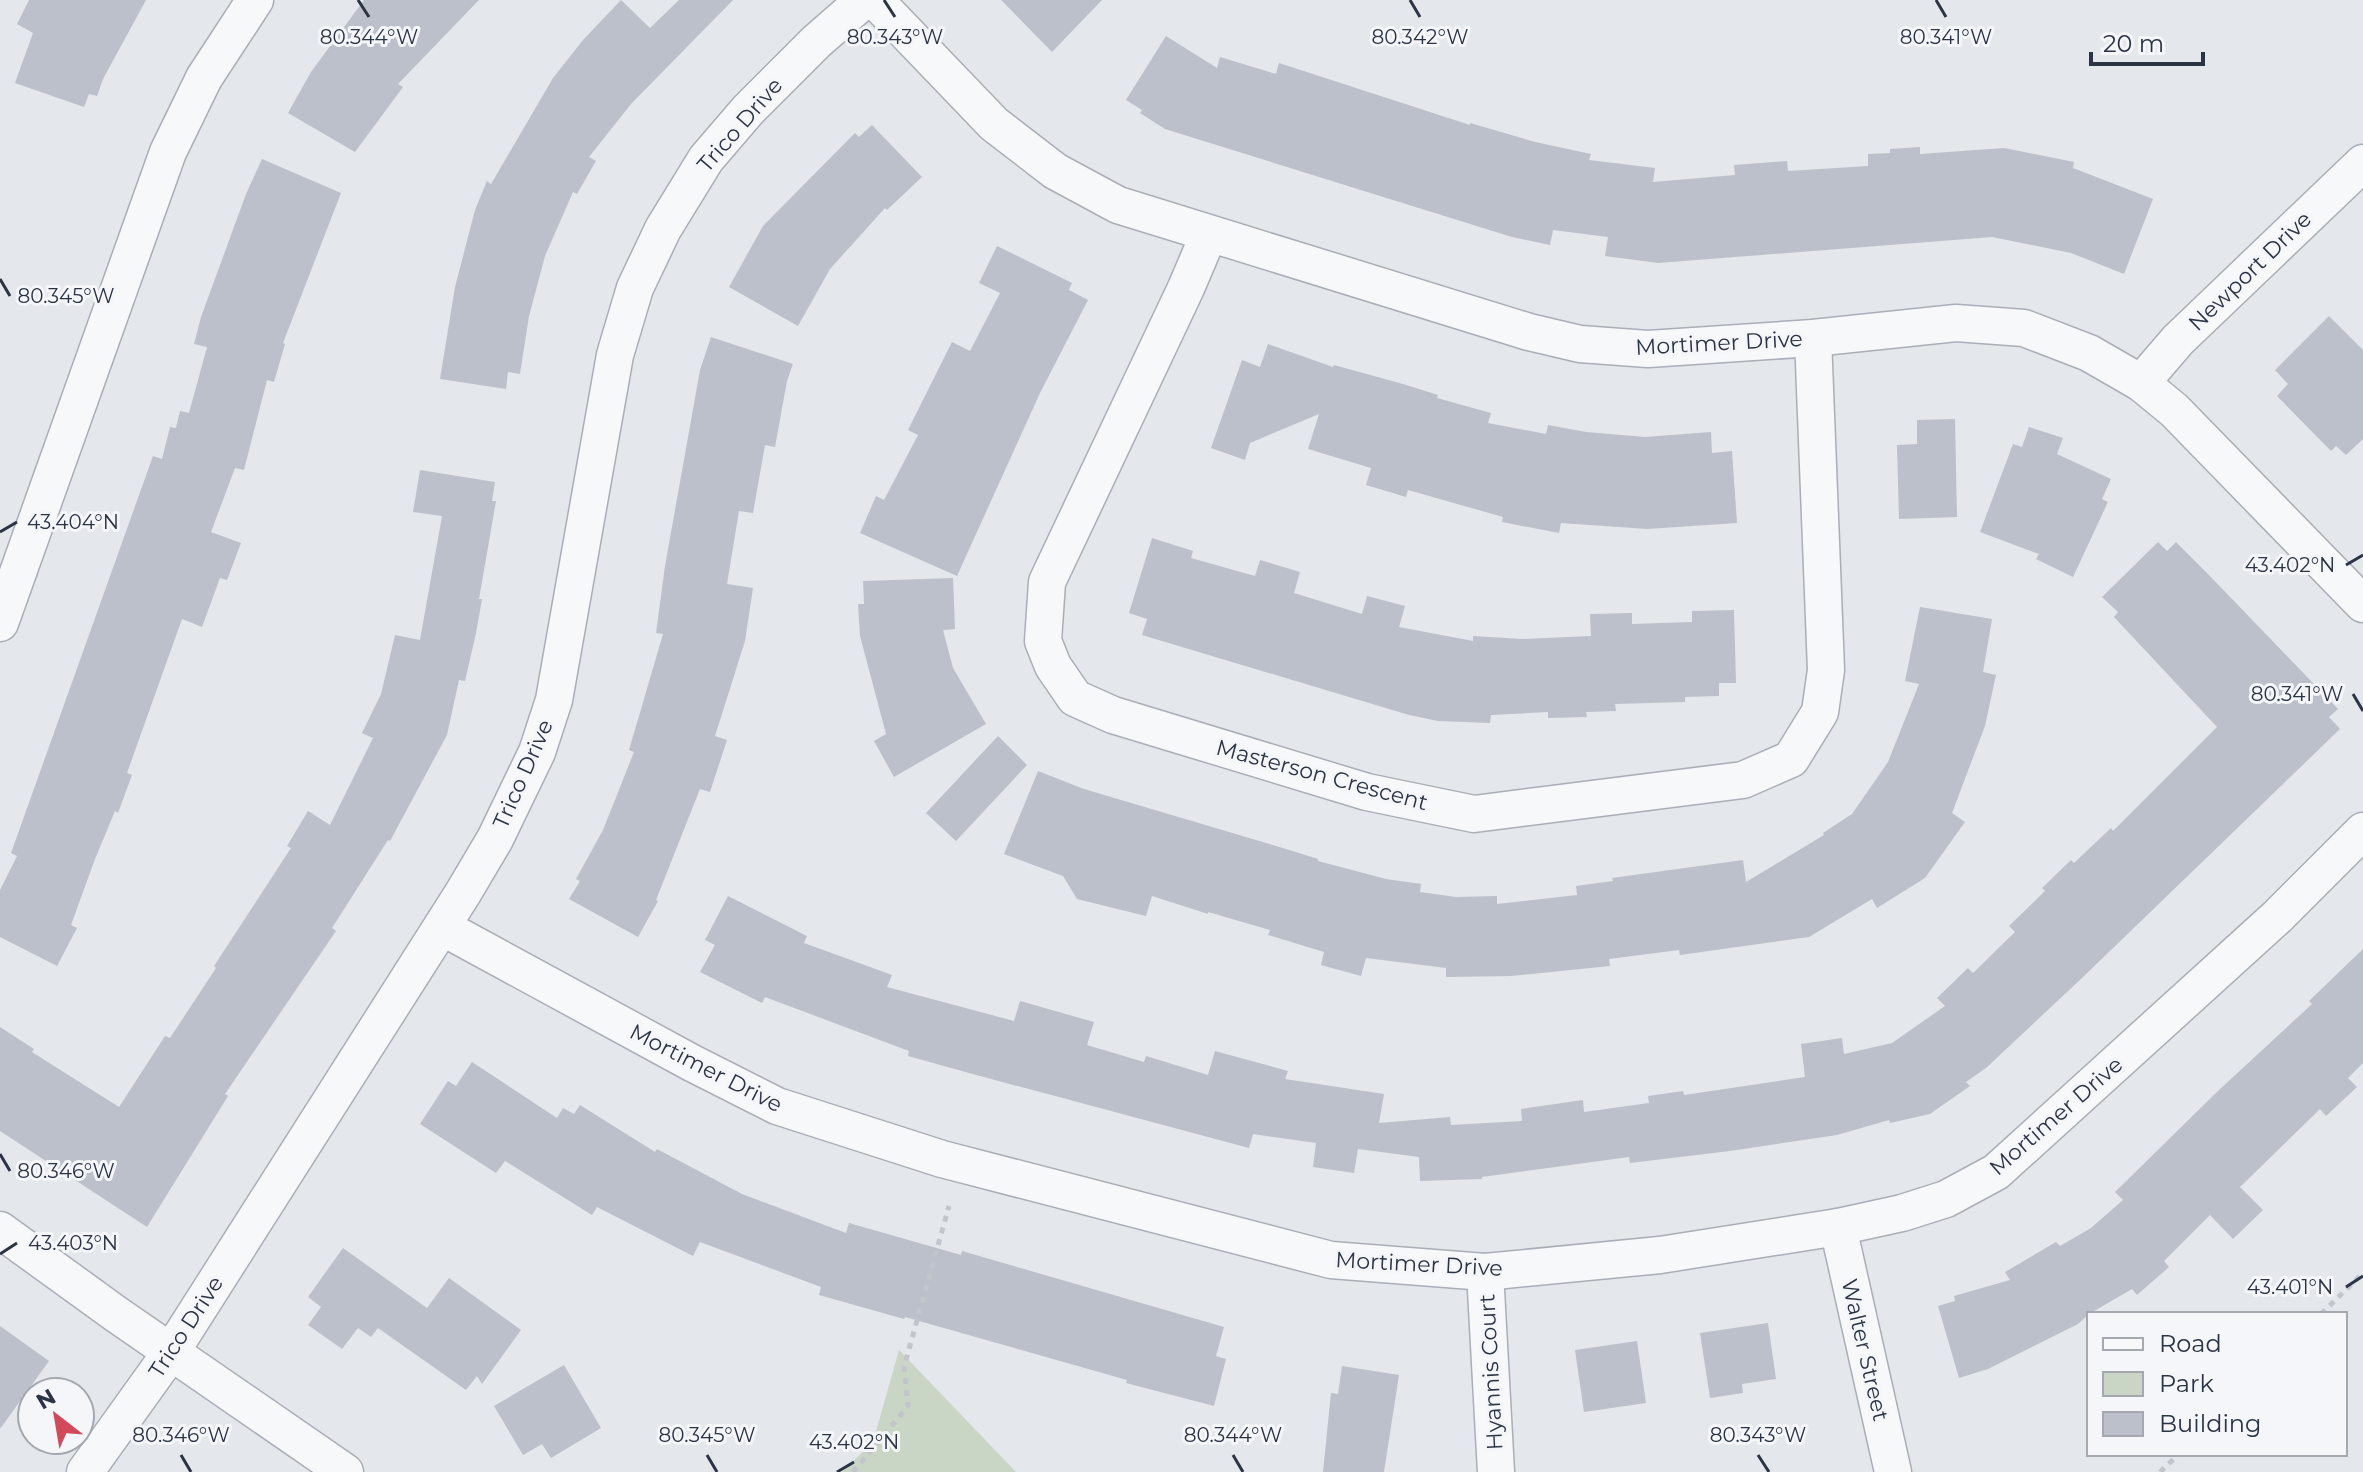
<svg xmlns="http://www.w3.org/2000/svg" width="2363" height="1472" font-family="Montserrat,sans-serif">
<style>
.green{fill:#c9d6c5}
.building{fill:#bbc0ca}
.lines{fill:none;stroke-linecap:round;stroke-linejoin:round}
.minor-casing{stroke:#a9aeb7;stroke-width:39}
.path{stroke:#c2c5cb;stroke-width:5;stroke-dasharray:6 6;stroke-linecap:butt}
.minor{stroke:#f7f8fa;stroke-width:36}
.ticks{fill:none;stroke:#2b3445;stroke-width:3}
.labels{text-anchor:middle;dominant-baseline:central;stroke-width:6;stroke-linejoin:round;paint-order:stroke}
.street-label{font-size:22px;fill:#2b3445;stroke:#f4f6f9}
.ticks-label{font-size:20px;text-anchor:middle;fill:#2b3445;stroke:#f4f6f9;stroke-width:6;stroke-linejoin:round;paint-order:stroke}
</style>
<rect width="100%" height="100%" fill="#e4e7ec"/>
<!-- green -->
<polygon class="green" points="899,1350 1016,1472 842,1472 873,1442"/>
<!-- building -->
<g class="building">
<polygon points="29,0 146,0 103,79 97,96 89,94 84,107 15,83 33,33 17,24"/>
<polygon points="364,0 479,0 398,84 403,87 355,152 288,113 311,72"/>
<polygon points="621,0 650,28 679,0 733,0 631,104 589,157 596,161 577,194 573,192 545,256 529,316 520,374 508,372 506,389 440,379 455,287 475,210 487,181 491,184 553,78 583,40"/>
<polygon points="1001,0 1102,0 1052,52"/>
<polygon points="1166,36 1217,68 1220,57 1276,74 1279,63 1470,125 1470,123 1535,142 1591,154 1589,160 1655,168 1653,182 1735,175 1734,165 1787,161 1788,171 1868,166 1868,154 1890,153 1890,149 1920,147 1920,154 2004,148 2074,162 2073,168 2153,199 2124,274 2071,253 1992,237 1658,263 1605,256 1608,237 1553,230 1550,245 1512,237 1165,129 1140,113 1142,110 1126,100"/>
<polygon points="872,125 922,177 887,210 885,208 830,269 798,326 729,287 763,226 855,133 859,137"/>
<polygon points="262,159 341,193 283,343 285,344 274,382 267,380 244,470 235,468 211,532 241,543 227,580 220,578 202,627 182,619 127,773 132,775 118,813 115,811 95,859 71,925 77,928 57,966 0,937 0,890 17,856 11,853 153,456 162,459 170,427 176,428 180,411 189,413 207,347 194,344 201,317 246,194"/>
<polygon points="997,246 1072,283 1069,290 1088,300 1040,393 957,576 860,533 876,496 884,500 918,435 908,430 952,342 970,351 1000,293 979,283"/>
<polygon points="2329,316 2363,350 2363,439 2346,455 2336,446 2331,451 2277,396 2288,384 2275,370"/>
<polygon points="711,337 793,364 787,381 775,447 765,445 753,513 739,511 727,584 753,588 745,641 715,736 727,740 710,792 700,789 656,900 658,901 638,937 569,899 580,881 576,879 603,830 634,752 629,750 663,634 656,633 665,566 700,370"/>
<polygon points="1268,344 1333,367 1334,365 1403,384 1438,395 1437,398 1491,413 1488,423 1546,434 1548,425 1586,432 1645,437 1711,432 1712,453 1732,451 1737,523 1647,529 1561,523 1559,533 1502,522 1503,517 1408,490 1406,497 1366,485 1371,468 1308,449 1319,414 1250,443 1245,460 1211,448 1242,360 1260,367"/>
<polygon points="1955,419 1957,517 1899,519 1897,445 1917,444 1917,420"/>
<polygon points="2029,427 2063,438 2057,454 2111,479 2102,499 2108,502 2073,577 2036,559 2039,554 1980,532 2013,444 2022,447"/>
<polygon points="420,470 495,482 492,501 496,501 479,599 482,599 476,633 465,681 459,680 447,735 390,841 388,840 332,928 336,931 225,1094 228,1096 147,1227 0,1131 0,1027 34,1049 32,1052 119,1107 165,1036 170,1038 216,968 214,966 291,848 287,846 308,811 330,825 373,738 362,733 381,694 395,635 420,640 442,516 413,512"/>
<polygon points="1152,538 1193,551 1191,558 1255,576 1260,560 1300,572 1294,593 1362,614 1367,596 1405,606 1399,627 1473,641 1473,636 1522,639 1591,636 1590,614 1632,613 1632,624 1692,622 1692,611 1734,610 1736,683 1719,683 1719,696 1685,697 1685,702 1615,704 1616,711 1586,712 1587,717 1548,718 1548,712 1491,715 1490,723 1438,721 1409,715 1142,635 1147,619 1129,613"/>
<polygon points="2158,542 2167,551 2176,542 2206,572 2338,709 2329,717 2340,729 2083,977 1986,1068 1966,1082 1970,1086 1930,1114 1890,1123 1889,1120 1837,1135 1730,1151 1630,1163 1629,1157 1482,1177 1482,1179 1420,1181 1419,1157 1358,1149 1354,1173 1313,1167 1316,1143 1253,1134 1249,1148 969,1073 908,1056 909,1051 765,997 762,1003 700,972 715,945 705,940 728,896 807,936 804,943 892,975 887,987 1014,1021 1020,1001 1094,1022 1087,1045 1144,1062 1146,1056 1208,1075 1215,1051 1288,1071 1285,1079 1384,1094 1379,1123 1450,1117 1451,1125 1522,1121 1521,1109 1583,1100 1584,1112 1649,1103 1648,1096 1683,1091 1684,1095 1805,1077 1801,1044 1842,1038 1844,1054 1892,1043 1945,1006 1937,998 1968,968 1973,973 2015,932 2009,926 2045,891 2042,888 2071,860 2074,863 2111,828 2113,831 2217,727 2114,617 2118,612 2102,597"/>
<polygon points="953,578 955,629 943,630 953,668 986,724 894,777 874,741 886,734 860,636 858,604 864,604 863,581"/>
<polygon points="1920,607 1992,619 1983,672 1996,675 1985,726 1952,813 1965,822 1925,878 1877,908 1872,899 1809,937 1680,955 1679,950 1609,959 1610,966 1511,976 1446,977 1446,968 1366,958 1361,976 1321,965 1324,952 1268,935 1270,930 1208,912 1208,914 1152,896 1146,916 1077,899 1063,876 1004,854 1038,771 1084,789 1286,849 1318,859 1318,861 1386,879 1421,884 1420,892 1456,897 1497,896 1497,904 1577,895 1576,886 1613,881 1612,878 1743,860 1746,882 1824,835 1823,833 1852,814 1888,762 1919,684 1905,681"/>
<polygon points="998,736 1027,765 956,841 926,813"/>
<polygon points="2363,949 2363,1063 2348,1078 2357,1087 2326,1116 2320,1109 2240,1187 2263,1210 2233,1239 2210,1215 2164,1261 2169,1267 2137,1295 2132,1289 2089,1314 2078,1324 1988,1369 1959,1378 1938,1306 1955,1301 1954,1296 2010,1280 2005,1272 2056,1242 2060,1246 2091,1228 2123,1200 2115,1192 2219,1090 2312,1004 2309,1001"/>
<polygon points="472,1062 557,1118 563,1108 574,1114 580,1105 655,1152 657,1149 742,1194 846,1233 849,1223 961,1255 962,1251 1224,1327 1216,1356 1226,1359 1214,1406 1126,1383 1127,1380 905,1317 904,1319 819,1295 821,1287 700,1242 693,1256 597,1207 592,1215 505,1161 496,1173 420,1124 448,1081 456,1086"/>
<polygon points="343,1248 427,1308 449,1278 521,1330 482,1384 477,1376 466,1390 378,1328 371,1337 358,1328 342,1349 308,1325 321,1307 308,1297"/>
<polygon points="1768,1323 1776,1379 1742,1384 1743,1393 1710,1398 1700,1333"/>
<polygon points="0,1326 49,1361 0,1429"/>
<polygon points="1637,1341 1646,1403 1584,1412 1575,1350"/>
<polygon points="564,1365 601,1428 551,1458 542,1444 523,1455 494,1406"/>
<polygon points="1342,1366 1399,1375 1384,1472 1323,1472 1331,1393 1338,1394"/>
</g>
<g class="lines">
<defs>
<g id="minor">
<polyline points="875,0 994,124 1055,171 1118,205 1529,332 1580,344 1648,349 1813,338 1956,323 2024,328 2089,353 2141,383 2174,410 2363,604"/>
<polyline points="1209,234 1186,288 1047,582 1043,641 1053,666 1075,698 1113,715 1367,792 1474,814 1743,780 1791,759 1820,712 1826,670 1813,338"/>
<polyline points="2141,383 2178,340 2363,163"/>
<polyline points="0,623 168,152 204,78 255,0"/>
<polyline points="442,927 692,1063 777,1106 942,1159 1331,1260 1485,1272 1660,1255 1838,1227 1902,1213 1946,1199 1996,1172 2277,917 2363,831"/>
<polyline points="1838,1227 1893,1472"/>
<polyline points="0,1230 116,1314 345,1472"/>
<polyline points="1485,1272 1496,1472"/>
<polyline points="85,1472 171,1352 463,893 495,839 537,752 554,700 615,355 635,288 663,229 706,159 748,110 816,42 864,0"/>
</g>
</defs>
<!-- minor casing -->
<use href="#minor" class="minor-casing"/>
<!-- path -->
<g class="path">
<polyline points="2321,1314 2363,1273"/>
<polyline points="853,1472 908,1406 904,1367 949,1206"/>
<polyline points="2160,1472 2179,1454"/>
</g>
<!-- minor -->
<use href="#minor" class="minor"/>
</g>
<!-- ticks -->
<path class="ticks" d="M358 0 369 17M884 0 895 17M1410 0 1420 17M1936 0 1946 17M0 279 10 296M0 532 17 522M2346 565 2363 555M2353 694 2363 711M0 1154 10 1171M0 1254 17 1243M2346 1287 2363 1276M181 1455 191 1472M707 1455 717 1472M1233 1455 1243 1472M1758 1455 1769 1472M837 1472 854 1462"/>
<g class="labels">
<!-- street labels -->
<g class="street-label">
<text transform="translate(740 125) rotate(-49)">Trico Drive</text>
<text transform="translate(2250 271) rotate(-44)">Newport Drive</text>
<text transform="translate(1719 343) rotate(-3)">Mortimer Drive</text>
<text transform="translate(523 774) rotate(-66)">Trico Drive</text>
<text transform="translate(1322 775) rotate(15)">Masterson Crescent</text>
<text transform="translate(706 1068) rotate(27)">Mortimer Drive</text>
<text transform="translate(2056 1116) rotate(-41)">Mortimer Drive</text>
<text transform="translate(1419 1264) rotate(3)">Mortimer Drive</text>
<text transform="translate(186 1327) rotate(-57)">Trico Drive</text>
<text transform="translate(1865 1350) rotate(77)">Walter Street</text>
<text transform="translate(1491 1372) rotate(-93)">Hyannis Court</text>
</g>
</g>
<g class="ticks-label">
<text x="369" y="44">80.344°W</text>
<text x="895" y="44">80.343°W</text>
<text x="1420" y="44">80.342°W</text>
<text x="1946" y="44">80.341°W</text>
<text x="66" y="303">80.345°W</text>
<text x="73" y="529">43.404°N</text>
<text x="2290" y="572">43.402°N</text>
<text x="2297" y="701">80.341°W</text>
<text x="66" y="1178">80.346°W</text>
<text x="73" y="1250">43.403°N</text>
<text x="2290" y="1294">43.401°N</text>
<text x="181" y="1442">80.346°W</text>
<text x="707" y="1442">80.345°W</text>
<text x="1233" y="1442">80.344°W</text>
<text x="1758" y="1442">80.343°W</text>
<text x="854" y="1449">43.402°N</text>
</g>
<!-- legend -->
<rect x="2087" y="1312" width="260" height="144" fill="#f4f6f9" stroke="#a4a8b1" stroke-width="2"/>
<rect x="2103" y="1338" width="40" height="12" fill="#f7f8fa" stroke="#a4a8b1" stroke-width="2"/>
<text x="2159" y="1352" font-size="24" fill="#2b3445">Road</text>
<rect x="2103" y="1372" width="40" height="24" fill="#c9d6c5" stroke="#a4a8b1" stroke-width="2"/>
<text x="2159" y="1392" font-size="24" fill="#2b3445">Park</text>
<rect x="2103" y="1412" width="40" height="24" fill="#bbc0ca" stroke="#a4a8b1" stroke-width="2"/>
<text x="2159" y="1432" font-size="24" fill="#2b3445">Building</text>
<!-- north arrow -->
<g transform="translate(56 1416) rotate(329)"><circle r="38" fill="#f4f6f9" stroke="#a4a8b1" stroke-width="2"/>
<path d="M0-6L14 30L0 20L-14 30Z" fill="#d1495b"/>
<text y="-12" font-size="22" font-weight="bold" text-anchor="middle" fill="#2b3445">N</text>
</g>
<!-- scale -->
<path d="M2091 52v12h112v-12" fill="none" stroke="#2b3445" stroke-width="4"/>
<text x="2103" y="52" font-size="24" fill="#2b3445" stroke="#f4f6f9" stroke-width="6" paint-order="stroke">20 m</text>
</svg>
